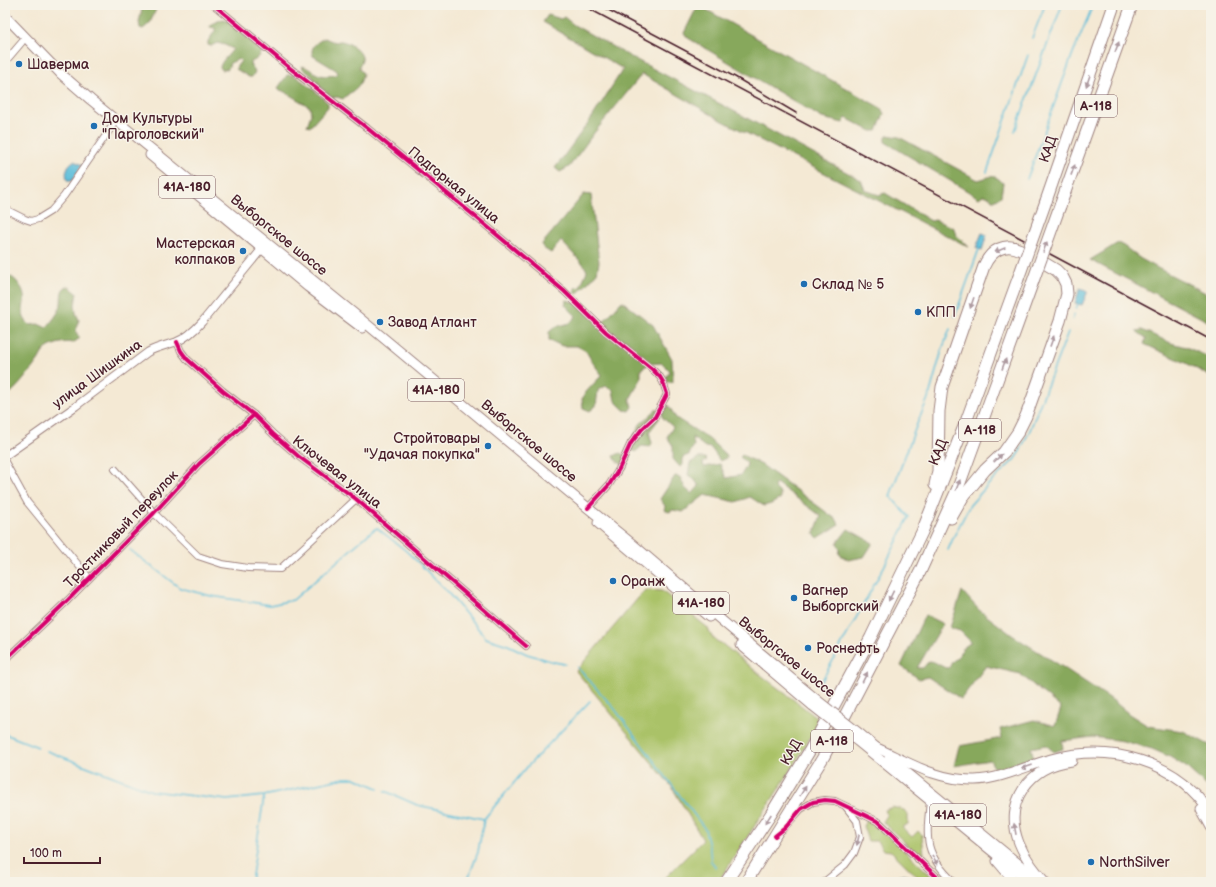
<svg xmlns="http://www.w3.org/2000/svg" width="1216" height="887" font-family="'Balsamiq Sans',sans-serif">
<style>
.green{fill:#aac267;stroke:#7a7049}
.forest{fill:#87a85c;stroke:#686444}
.water{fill:#5cbeda;stroke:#536e82}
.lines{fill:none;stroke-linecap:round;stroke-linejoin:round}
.stream{stroke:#5cbeda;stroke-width:1.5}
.minor-casing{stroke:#9f8480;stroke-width:8}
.tertiary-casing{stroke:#9f8480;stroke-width:9}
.primary-casing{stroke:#9f8480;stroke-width:11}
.motorway-casing{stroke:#9f8480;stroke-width:13}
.minor{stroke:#fff;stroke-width:6}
.tertiary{stroke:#fff;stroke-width:7}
.primary{stroke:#fff;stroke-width:9}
.motorway{stroke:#fff;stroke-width:11}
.rail{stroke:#4a1f2b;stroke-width:1.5}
.primary-bridge-casing{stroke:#9f8480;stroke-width:11;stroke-linecap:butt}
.motorway-bridge-casing{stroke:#9f8480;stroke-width:13;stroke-linecap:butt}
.primary-bridge{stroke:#fff;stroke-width:9}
.motorway-bridge{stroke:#fff;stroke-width:11}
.cycleway-casing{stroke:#f7f3e8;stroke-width:6}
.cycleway{stroke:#d6006c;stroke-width:4}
.oneway{fill:#ae9aa0}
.poi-dot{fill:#1f6fb2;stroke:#f7f3e8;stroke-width:1.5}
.labels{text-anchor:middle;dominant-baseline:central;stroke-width:3;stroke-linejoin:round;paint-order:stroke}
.shield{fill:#f7f3e8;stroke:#7e5f64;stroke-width:1}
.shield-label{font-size:13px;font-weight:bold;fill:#4a1f2b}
.poi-label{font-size:14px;fill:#4a1f2b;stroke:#f7f3e8;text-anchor:start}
.street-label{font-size:14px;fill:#4a1f2b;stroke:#f7f3e8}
</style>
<rect width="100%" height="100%" fill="#f7f3e8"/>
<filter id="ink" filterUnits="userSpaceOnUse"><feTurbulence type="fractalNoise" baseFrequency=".025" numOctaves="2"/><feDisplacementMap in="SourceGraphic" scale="8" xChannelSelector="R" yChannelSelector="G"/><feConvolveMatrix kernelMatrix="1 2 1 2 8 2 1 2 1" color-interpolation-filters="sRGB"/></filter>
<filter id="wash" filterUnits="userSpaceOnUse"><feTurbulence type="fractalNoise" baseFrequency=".012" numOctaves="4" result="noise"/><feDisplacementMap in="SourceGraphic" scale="16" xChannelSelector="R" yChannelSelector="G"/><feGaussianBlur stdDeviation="0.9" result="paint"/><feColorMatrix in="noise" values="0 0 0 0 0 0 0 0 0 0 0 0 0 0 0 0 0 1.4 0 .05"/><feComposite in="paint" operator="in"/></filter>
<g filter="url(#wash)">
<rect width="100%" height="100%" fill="#f4e9d4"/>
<!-- green -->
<g class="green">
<path d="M645 590 662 591 708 628C710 635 714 641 721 643L753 669 820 720 795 764 718 882H661L703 840 672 787 576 671Z"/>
<polygon points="892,807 904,810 908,815 908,824 902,827 912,837 918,831 922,835 924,855 929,863 930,866 883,822 887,815 885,810"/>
<polygon points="866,821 870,821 878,826 938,882 923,882 891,851 883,850 877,841 868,841 863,826"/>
</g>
<!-- forest -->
<g class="forest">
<polygon points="143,5 158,5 150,23 143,29 140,28 139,22"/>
<polygon points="698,5 881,108 884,114 877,131 871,131 846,118 843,123 822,118 688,38 684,33"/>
<polygon points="548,15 561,19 564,17 574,25 631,57 745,117 861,180 865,190 879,195 885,193 931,221 935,220 954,228 956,235 969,247 719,119 642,74 594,133 569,167 560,172 555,168 593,116 623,69 543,22"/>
<path d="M223 19 228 20 262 51C260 57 256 60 251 62L250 65 254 69 255 72 252 77H249L236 69 237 66 241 61 239 59 230 63 228 69 222 70 220 67C221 61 229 55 233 49L225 45 217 43 211 46 208 45V41L215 31V28L209 27 211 24Z"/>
<path d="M325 38C329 40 334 42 337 42 338 41 339 41 340 41 348 41 364 52 362 60 360 68 356 66 363 73 360 90 354 88 343 99L337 97 331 98 319 86 311 75 303 69 302 66C307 67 310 70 314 72 321 77 328 76 336 75L338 73 336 70 313 56C309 47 318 41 325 38Z"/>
<polygon points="287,75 294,75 313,89 328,103 328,107 310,127 307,126 311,114 310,107 283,91 280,90 278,88"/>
<path d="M888 135 899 137 978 180C990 177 994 173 1003 183L1001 196 996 200H992L990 197 983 195 979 198 885 142V139Z"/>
<polygon points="584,194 591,195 599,262 597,273 579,292 575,293 575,288 580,287 587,271 584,265 561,241 551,253 543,248 542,244"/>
<path d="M1118 243C1127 247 1133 254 1141 259 1164 272 1188 283 1211 296V323L1090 260Z"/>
<path d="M5 274C11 276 15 279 18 283 20 286 23 289 23 292 28 305 16 313 30 325L38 324 45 327H47C52 321 57 315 60 308 63 301 58 289 68 286L72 289 77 293 75 305 76 313 79 320C76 328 74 331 80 338L73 343C65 341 50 344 44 351 42 353 40 357 39 359 32 369 15 392 5 397Z"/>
<polygon points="566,300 581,304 603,322 622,301 653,325 672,359 673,382 667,382 664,380 670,371 662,363 649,364 641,369 641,379 630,399 632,407 629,411 624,410 615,401 613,390 606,386 598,390 596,406 590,411 583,408 582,399 586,392 602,375 593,363 586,351 577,346 562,346 549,340 549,332 555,327 570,323 576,316 565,305"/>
<polygon points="1142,330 1171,343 1186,347 1211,358 1211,377 1186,363 1144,344 1146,338 1136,331"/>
<polygon points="669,406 676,418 709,439 728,457 720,461 711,448 705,447 692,437 694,445 689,455 683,457 683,465 680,467 673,459 673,446 667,437 673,427 662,417 662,412 666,407"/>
<polygon points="657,409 660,413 659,419 649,432 652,443 650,447 642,446 635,452 629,446 640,424"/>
<polygon points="620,453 631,458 625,467 616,460 614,456"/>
<polygon points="742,455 762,465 837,520 839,525 818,538 814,534 821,516 776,483 774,487 780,493 780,499 771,504 764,506 750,497 736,502 705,495 683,512 673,510 669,512 664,510 665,506 660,499 675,476 680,477 685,488 692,494 699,486 694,479 688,475 690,463 698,458 705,458 707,460 703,463 704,467 720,464 726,478 741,475 746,467 747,463 740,457"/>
<polygon points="848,529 873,543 864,557 848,560 839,554 840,549 837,543"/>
<path d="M962 591 979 610 1012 635 1061 666 1111 699 1129 714 1148 726 1183 731 1211 746V790L1186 767 1170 757 1152 749 1123 741 1093 737 1062 741 1063 749 1054 752 1046 745 1031 748 1034 758 996 771 990 760 954 766 959 746 1002 738 1000 729 1034 720 1055 726 1061 708 1020 674 986 666 961 699 928 677 919 679 901 666 925 615 943 624 917 668H923L929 661C937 661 941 668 949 668L952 662 959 655 963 648 971 642 960 631 950 628Z"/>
</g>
<!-- water -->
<g class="water">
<path d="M74 161 82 165 72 181H68C64 174 67 164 74 161Z"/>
<polygon points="982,233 987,235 982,250 976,248"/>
<polygon points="1080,288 1088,291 1082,305 1075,303"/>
<polygon points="905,874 914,882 894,882 898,875"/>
</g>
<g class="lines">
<!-- stream -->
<g class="stream">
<polyline points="1032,38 1045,5"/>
<polyline points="1015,131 1062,5"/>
<polyline points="987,172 1028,55"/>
<polyline points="1027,179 1073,53 1093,5"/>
<polyline points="1076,309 1078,304"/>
<polyline points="955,316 979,249"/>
<polyline points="1073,319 1074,315"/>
<polyline points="130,550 180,588 211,596 270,605 293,600 372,531 377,528 405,550 422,566 449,594 486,638 508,645 527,654 554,662 565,664"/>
<polyline points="948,550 954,536 970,505 988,485 1014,460 1020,451 1030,430 1068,332"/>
<polyline points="577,667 614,708 705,829 710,851 711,862 716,868"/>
<polyline points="819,686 886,563 909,517 890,496 917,424 929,396 942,350 950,329"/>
<polyline points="5,734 38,747"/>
<polyline points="47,751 152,791 227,800 264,796 344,778 355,778 378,788"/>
<polyline points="385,791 417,805 484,819"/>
<polyline points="251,882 264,797"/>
<polyline points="467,882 478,852 484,819 528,766 590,701"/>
</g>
</g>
</g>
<g filter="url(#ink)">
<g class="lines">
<defs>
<g id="minor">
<polyline points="214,5 286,65 367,128 471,213 564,291 606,332 652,369 660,377 663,382 667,394 664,400 655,417 642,429 631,443 619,469 609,485 588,508"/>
<polyline points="5,62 22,42"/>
<polyline points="5,209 25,219 31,221 38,219 51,211 64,196 113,125"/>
<polyline points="177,342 181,351 187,359 223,391 254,415 273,434 298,456 356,499 526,646"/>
<polyline points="5,462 27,502 89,578"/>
<polyline points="115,469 154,513 198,556 222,564 248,568 280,569 356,499"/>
<polyline points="5,660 68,600 154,513 199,464 254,415"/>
<path d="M930 801C926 840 924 854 954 882"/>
<polyline points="782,830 801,809 813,802 825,800 835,801 879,822 942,882"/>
<polyline points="824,882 845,865 854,853 860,837 857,821 846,807"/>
</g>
<path id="tertiary" d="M5 456 76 406 148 352C157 347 167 345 176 342 186 338 195 330 202 322L265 245"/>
<g id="primary">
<polyline points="5,16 60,73 91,100 357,316 588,508 630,542 727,625 817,700"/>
<polyline points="150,155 308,287 362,328"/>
<polyline points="598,523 709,617"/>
<polyline points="741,645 813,706"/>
<polyline points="860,734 879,750"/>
<polyline points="856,740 1030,882"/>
<path d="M875 747C908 762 937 781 975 780 1001 779 1026 766 1051 759 1109 743 1179 760 1211 814"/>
<polyline points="889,758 1037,879"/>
<polyline points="1201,809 1211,827"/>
<polyline points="997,861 1015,882"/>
<path d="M1045 882C1035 870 1025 858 1019 843 1003 802 1029 766 1072 761"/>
</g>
<g id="motorway">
<polyline points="1046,201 1114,5"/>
<polyline points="1060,206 1132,5"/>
<path d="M935 485 938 471 939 411 942 387 984 266C991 250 1005 242 1021 250"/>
<polyline points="951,518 963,497 985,470 1004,452 1018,432 1026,416 1060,321 1067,294 1066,284 1062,276 1056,270 1046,264"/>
<polyline points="726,882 771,814 810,750 871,637 922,532 967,419 1018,279"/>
<polyline points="746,882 824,756 920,572 958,488 981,425 1032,284"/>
</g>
</defs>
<!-- minor casing -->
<use href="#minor" class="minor-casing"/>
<!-- tertiary casing -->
<use href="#tertiary" class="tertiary-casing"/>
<!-- primary casing -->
<use href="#primary" class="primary-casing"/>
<!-- motorway casing -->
<use href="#motorway" class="motorway-casing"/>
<!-- minor -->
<use href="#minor" class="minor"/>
<!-- tertiary -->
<use href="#tertiary" class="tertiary"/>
<!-- primary -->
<use href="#primary" class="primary"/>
<!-- motorway -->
<use href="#motorway" class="motorway"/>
<!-- rail -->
<g class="rail">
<polyline points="582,5 1024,240"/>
<polyline points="599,5 735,77 796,113"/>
<polyline points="1050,254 1211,340"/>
</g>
<defs>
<g id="primary-bridge">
<polyline points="817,700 860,734"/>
<polyline points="813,706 856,740"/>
</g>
<g id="motorway-bridge">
<polyline points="1018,279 1046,201"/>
<polyline points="1032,284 1060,206"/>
</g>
</defs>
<!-- primary-bridge casing -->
<use href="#primary-bridge" class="primary-bridge-casing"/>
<!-- motorway-bridge casing -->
<use href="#motorway-bridge" class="motorway-bridge-casing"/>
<!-- primary-bridge -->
<use href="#primary-bridge" class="primary-bridge"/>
<!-- motorway-bridge -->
<use href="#motorway-bridge" class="motorway-bridge"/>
<defs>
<g id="cycleway">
<polyline points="214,5 286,65 367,128 471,213 564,291 606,332 652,369 660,377 663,382 667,394 664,400 655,417 642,429 631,443 619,469 609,485 588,508"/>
<polyline points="177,342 181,351 187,359 223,391 254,415 273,434 298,456 356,499 526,646"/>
<polyline points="5,660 68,600 154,513 199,464 254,415"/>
<polyline points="775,836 785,828 801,809 813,802 825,800 835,801 879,822 942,882"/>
</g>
</defs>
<!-- cycleway casing -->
<use href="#cycleway" class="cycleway-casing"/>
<!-- cycleway -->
<use href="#cycleway" class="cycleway"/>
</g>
<!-- one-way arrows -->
<defs><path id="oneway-solid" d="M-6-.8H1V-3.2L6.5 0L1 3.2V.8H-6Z"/></defs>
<g class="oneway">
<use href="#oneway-solid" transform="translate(1117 47) rotate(-70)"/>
<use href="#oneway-solid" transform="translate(1088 81) rotate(109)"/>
<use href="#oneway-solid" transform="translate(1073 170) rotate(-70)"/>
<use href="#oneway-solid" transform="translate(1045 247) rotate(-70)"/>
<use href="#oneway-solid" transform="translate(1000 250) rotate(157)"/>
<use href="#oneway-solid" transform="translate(972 303) rotate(109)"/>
<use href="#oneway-solid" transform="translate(1052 341) rotate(-70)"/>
<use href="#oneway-solid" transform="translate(1004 364) rotate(-70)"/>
<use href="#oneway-solid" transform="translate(998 458) rotate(-44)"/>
<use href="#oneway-solid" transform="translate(958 485) rotate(-68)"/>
<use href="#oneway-solid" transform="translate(891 596) rotate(116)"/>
<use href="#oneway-solid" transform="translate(865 677) rotate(-63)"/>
<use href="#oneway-solid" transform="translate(1027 767) rotate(161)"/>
<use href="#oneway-solid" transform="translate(803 791) rotate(-58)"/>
<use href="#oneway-solid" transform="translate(768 819) rotate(123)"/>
<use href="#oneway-solid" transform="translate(1015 829) rotate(-100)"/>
<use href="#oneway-solid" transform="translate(858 840) rotate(102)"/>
<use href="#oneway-solid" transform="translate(935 860) rotate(60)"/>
</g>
</g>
<!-- markers -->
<g class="poi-dot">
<circle cx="19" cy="64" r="4"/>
<circle cx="94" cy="126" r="4"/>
<circle cx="243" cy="251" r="4"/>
<circle cx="804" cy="284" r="4"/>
<circle cx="918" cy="312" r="4"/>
<circle cx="380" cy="322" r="4"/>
<circle cx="488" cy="446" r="4"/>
<circle cx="613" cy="581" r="4"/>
<circle cx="794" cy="598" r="4"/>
<circle cx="808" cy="648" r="4"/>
<circle cx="1091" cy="862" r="4"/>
</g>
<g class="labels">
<!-- shield labels -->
<g class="shield">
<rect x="1075" y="95" width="42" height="22" rx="3"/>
<rect x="159" y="176" width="56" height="22" rx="3"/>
<rect x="408" y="379" width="56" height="22" rx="3"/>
<rect x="959" y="419" width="42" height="22" rx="3"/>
<rect x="673" y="592" width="56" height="22" rx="3"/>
<rect x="811" y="730" width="42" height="22" rx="3"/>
<rect x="930" y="804" width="56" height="22" rx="3"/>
</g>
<g class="shield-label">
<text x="1096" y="106">А-118</text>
<text x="187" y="187">41А-180</text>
<text x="436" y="390">41А-180</text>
<text x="980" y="430">А-118</text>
<text x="701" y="603">41А-180</text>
<text x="832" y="741">А-118</text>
<text x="958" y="815">41А-180</text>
</g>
<!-- poi labels -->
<g class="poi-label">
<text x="27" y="64">Шаверма</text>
<text x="102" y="118">Дом Культуры<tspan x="102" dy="16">"Парголовский"</tspan></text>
<text x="235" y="243" text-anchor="end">Мастерская<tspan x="235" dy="16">колпаков</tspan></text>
<text x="812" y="284">Склад № 5</text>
<text x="926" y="312">КПП</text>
<text x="388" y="322">Завод Атлант</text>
<text x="480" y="438" text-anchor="end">Cтройтовары<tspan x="480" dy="16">"Удачая покупка"</tspan></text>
<text x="621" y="581">Оранж</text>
<text x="802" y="590">Вагнер<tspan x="802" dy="16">Выборгский</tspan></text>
<text x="816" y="648">Роснефть</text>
<text x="1099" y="862">NorthSilver</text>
</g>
<!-- street labels -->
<g class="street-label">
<text transform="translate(1048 149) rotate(-71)">КАД</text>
<text transform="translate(454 185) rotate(39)">Подгорная улица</text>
<text transform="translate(279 235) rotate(39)">Выборгское шоссе</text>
<text transform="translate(97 374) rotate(-36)">улица Шишкина</text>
<text transform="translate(529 441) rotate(40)">Выборгское шоссе</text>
<text transform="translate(938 452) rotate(-68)">КАД</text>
<text transform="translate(337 472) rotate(38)">Ключевая улица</text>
<text transform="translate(121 529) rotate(-46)">Тростниковый переулок</text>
<text transform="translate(787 657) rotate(39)">Выборгское шоссе</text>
<text transform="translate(791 752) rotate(-60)">КАД</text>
</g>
</g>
<!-- margin -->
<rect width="1216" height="887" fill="none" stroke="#f7f3e8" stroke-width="20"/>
<!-- scale -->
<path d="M24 857v6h76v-6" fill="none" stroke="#4a1f2b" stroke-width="2"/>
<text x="30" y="857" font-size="12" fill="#4a1f2b" stroke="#f7f3e8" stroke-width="3" paint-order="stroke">100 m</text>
</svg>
